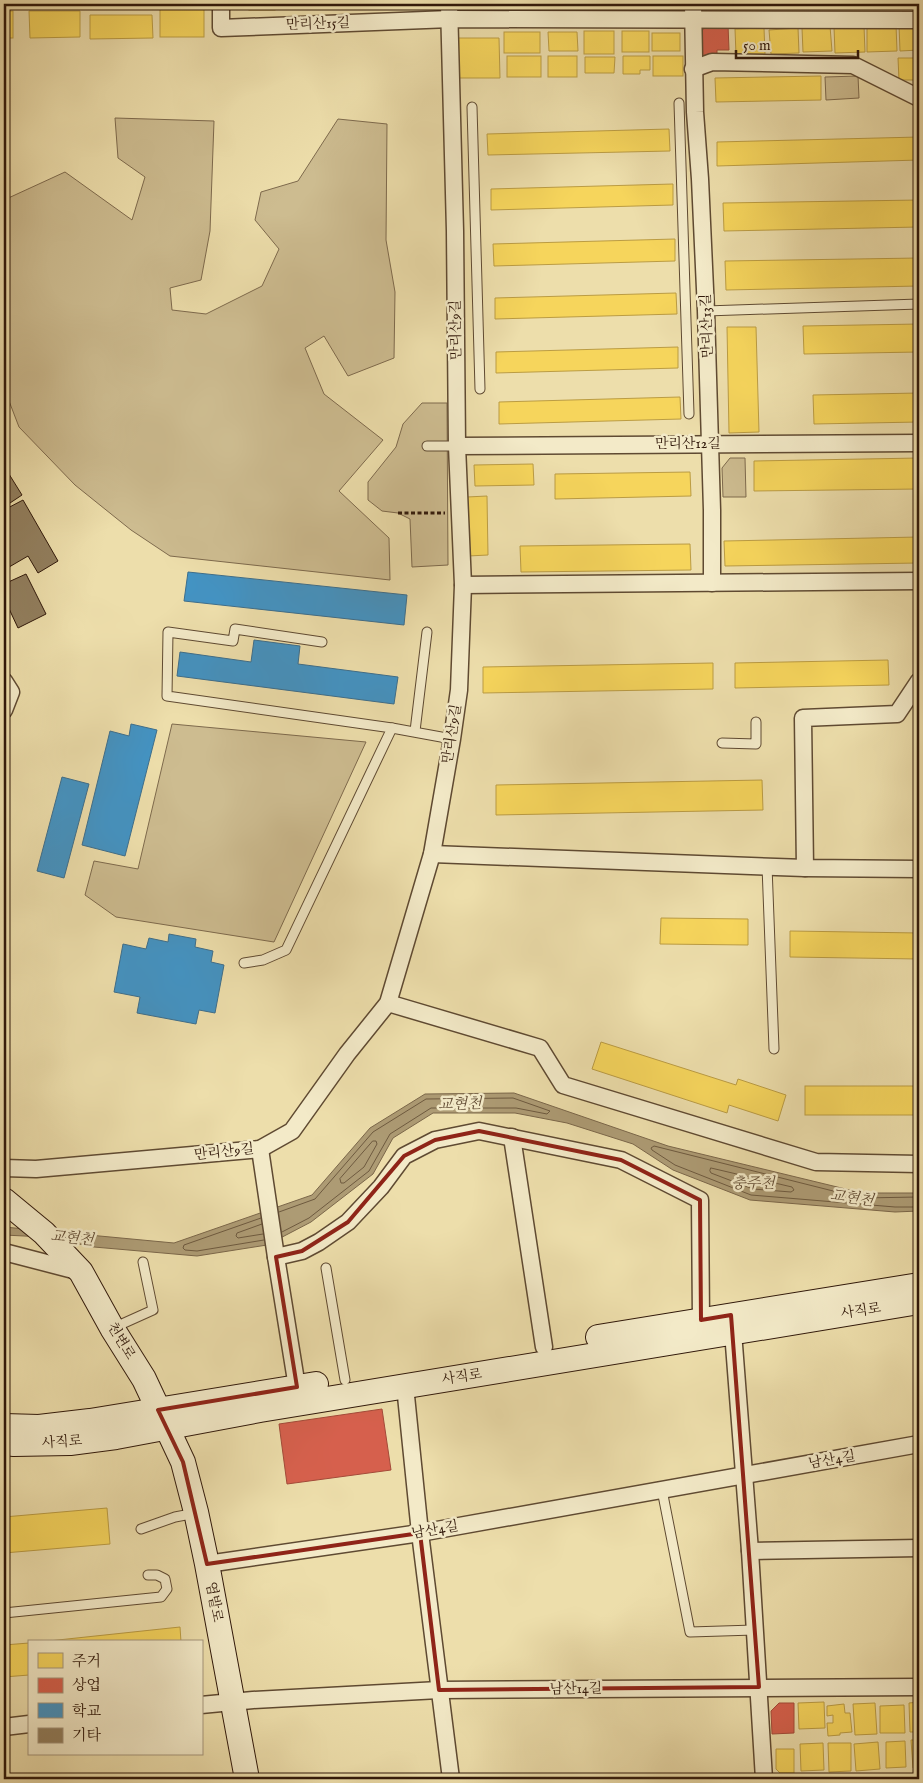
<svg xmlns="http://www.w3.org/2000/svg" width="923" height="1783" font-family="'IM FELL English','Noto Serif KR',serif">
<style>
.green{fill:#cdbc90;stroke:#7e6a4d}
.water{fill:#ad9b74;stroke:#7b674a}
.homes{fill:#f6d55c;stroke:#bb9c43}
.shops{fill:#d6604d;stroke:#a44a39}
.schools{fill:#4393c3;stroke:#3d6e8c}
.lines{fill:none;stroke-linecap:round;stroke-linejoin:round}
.shore{stroke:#6e5a3f;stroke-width:1}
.building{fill:#927f5e;stroke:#30180a}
.lane-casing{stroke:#5f4a32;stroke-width:11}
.street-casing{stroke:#5f4a32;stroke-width:19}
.secondary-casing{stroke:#30180a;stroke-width:26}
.path{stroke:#30180a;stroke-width:3;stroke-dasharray:4 2.5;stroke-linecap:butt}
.lane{stroke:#f3eac8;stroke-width:9}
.street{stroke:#f3eac8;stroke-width:16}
.secondary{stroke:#f3eac8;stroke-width:24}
.marked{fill:none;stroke:#8f2418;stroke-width:4;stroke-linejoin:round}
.labels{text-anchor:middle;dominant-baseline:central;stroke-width:5;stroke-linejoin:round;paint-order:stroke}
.street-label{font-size:14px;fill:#30180a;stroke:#f3eac8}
.water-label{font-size:15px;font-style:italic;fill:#624c34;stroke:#f3eac8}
</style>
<rect width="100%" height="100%" fill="#eddeab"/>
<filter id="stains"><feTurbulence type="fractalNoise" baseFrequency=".004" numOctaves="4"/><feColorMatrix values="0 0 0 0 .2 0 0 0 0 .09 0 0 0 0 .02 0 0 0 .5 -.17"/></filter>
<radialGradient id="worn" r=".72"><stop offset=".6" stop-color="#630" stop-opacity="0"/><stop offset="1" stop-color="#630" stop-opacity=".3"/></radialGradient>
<!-- green -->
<g class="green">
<polygon points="858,76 859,98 826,100 825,77"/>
<polygon points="115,118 214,121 210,231 201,280 170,288 172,310 206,314 262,286 279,249 255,220 261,192 298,181 338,119 387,124 386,240 395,292 394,358 348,376 324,336 305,348 324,394 383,440 339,491 389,538 390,580 170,556 131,530 75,485 19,427 4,388 4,200 65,172 132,220 145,177 118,158"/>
<polygon points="422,403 447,403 448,565 412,567 410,519 398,513 382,511 368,500 368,482 396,447 403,424"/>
<polygon points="730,458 745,458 746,497 723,497 722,468"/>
<polygon points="172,724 366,742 274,942 116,917 85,895 94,861 138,869"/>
</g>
<!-- water -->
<polygon class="water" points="514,1093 668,1146 862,1193 919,1193 919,1211 895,1212 750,1200 673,1170 633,1144 567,1123 515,1113 433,1113 393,1138 373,1174 311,1222 267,1245 197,1256 94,1247 44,1237 4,1235 4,1227 174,1243 312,1195 370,1128 425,1094"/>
<!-- homes -->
<g class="homes">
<rect x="249" y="4" width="26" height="6"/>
<polygon points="515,4 530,4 526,11 515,11"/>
<rect x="580" y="4" width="29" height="3"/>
<rect x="617" y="4" width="29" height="6"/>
<polygon points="651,4 683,4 661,4 661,9 651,10"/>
<rect x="769" y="4" width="29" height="2"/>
<rect x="160" y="6" width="44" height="31"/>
<rect x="4" y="11" width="9" height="27"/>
<polygon points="29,11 80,11 80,37 30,38"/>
<polygon points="90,15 152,15 153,38 90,39"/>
<polygon points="919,24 919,50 900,51 899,25"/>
<polygon points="896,25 897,51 867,52 867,26"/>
<polygon points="830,26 832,51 803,52 802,28"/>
<polygon points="864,26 865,52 835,53 834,27"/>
<polygon points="764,28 765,54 736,55 735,29"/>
<polygon points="798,28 799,53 771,54 769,30"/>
<rect x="584" y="31" width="30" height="23"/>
<rect x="622" y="31" width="27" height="21"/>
<rect x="504" y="32" width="36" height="21"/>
<polygon points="548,32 577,32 578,51 549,51"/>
<rect x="652" y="33" width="28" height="18"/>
<polygon points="456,38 499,38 500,78 456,78"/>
<rect x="507" y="56" width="34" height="21"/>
<rect x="548" y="56" width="29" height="21"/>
<polygon points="623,56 650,56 650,70 640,70 640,74 623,74"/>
<rect x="653" y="56" width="30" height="20"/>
<polygon points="585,57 615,57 614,73 585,73"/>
<polygon points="898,58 919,58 919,88 916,88 915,80 899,80"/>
<polygon points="821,76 821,100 716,102 715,78"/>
<polygon points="669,129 670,151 488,155 487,134"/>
<polygon points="919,137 919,160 717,166 717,142"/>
<polygon points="673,184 673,205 491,210 491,189"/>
<polygon points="919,200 919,227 724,231 723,203"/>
<polygon points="675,239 675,261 494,266 493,244"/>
<polygon points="919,258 919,286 726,290 725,261"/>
<polygon points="676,293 677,314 495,319 495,298"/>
<polygon points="919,324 919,352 804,354 803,326"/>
<polygon points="727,327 756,327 759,432 729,433"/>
<polygon points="678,347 678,368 496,373 496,352"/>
<polygon points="919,393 919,422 814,424 813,395"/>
<polygon points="680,397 681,419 499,424 499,402"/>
<polygon points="919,458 919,489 754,491 754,461"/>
<polygon points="533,464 534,485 475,486 474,465"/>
<polygon points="690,472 691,496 555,499 555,474"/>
<polygon points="487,496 488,555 468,556 467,497"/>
<polygon points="919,537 919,563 725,566 724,541"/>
<polygon points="690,544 691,570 521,572 520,546"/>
<polygon points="888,660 889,685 735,688 735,663"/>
<polygon points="713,663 713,689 483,693 483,667"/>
<polygon points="762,780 763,810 496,815 496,785"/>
<polygon points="661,918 748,919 748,945 660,944"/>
<polygon points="790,931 919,933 919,959 790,957"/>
<polygon points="601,1042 736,1085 738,1079 786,1095 778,1121 729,1105 727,1113 592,1069"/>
<rect x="805" y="1086" width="114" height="29"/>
<polygon points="107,1508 110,1544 4,1553 4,1517"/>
<polygon points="180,1627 181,1642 39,1642"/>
<polygon points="29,1643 29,1675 4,1677 4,1645"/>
<polygon points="824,1702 825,1728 799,1729 798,1703"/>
<polygon points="919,1702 919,1732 910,1732 909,1703"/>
<polygon points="875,1703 877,1734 855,1735 853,1704"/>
<polygon points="844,1704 845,1713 850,1713 852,1732 840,1733 840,1735 828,1736 827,1723 833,1723 833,1715 827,1716 827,1706"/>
<polygon points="904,1705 905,1733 880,1733 880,1706"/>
<polygon points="911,1740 919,1740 919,1768 913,1768"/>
<polygon points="905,1741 906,1767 886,1768 886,1742"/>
<polygon points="878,1742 880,1769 856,1771 854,1744"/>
<polygon points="823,1743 824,1770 801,1771 800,1744"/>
<polygon points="828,1743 851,1743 851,1771 829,1772"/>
<polygon points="776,1749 794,1749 794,1773 780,1773 776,1769"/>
</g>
<!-- shops -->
<g class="shops">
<polygon points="728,25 729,50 717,50 717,57 698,61 696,36 706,27"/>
<polygon points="382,1409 391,1470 287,1484 279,1424"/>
<polygon points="779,1703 794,1703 794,1733 772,1734 771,1711"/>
</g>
<!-- schools -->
<g class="schools">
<polygon points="188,572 407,595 404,625 184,601"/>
<polygon points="254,640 300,646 298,664 398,677 394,704 177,676 180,652 251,662"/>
<polygon points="131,724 157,730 125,856 82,845 110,731 129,736"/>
<polygon points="62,777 89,784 64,878 37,871"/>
<polygon points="169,934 196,939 195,947 213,951 211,962 224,965 215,1013 199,1010 196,1024 137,1013 140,997 114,992 123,944 146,949 149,938 168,942"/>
</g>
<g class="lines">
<!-- shore -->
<g class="shore">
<polygon points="373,1141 376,1141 377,1144 364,1167 344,1183 341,1183 340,1179"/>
<polygon points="711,1168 792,1187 794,1190 791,1192 753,1189 711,1173 710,1171"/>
<polyline points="919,1197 861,1198 654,1146 651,1148 652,1150 675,1165 751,1195 895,1207 919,1207"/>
<polyline points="279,1212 315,1199 373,1132 426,1099 513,1098 550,1111 547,1114 516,1108 431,1108 390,1134 369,1171 309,1218 282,1232"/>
<polyline points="261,1218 184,1245 183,1248 185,1250 197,1251 264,1240"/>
<polyline points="262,1224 237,1233 236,1236 238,1238 263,1234"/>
</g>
</g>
<!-- building -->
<g class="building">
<polygon points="4,466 22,495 4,507"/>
<polygon points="23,500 58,561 38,573 28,556 4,570 4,510"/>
<polygon points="26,574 46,614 18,628 4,598 4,584"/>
</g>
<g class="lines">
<defs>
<g id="lane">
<polyline points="679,103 689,414"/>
<polyline points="472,107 480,389"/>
<polyline points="706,311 919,304"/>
<polyline points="427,446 457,446"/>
<polyline points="322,642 235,629 233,641 168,632 167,696 392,728"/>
<polyline points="415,731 427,632"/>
<polyline points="722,743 756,744 756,722"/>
<polyline points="767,866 774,1049"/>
<polyline points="244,963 263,960 286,950 392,728 452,739"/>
<polyline points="326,1268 345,1380"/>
<polyline points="113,1328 153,1310 143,1262"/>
<polyline points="662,1490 690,1632 754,1630"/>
<polyline points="141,1529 175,1517 196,1513"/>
<polyline points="4,1613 161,1597 167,1589 165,1579 157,1575 148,1575"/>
</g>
<g id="street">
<polyline points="221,4 221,28 451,19 919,20"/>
<polyline points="693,4 695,112 700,179 706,311 712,510 712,583"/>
<polyline points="693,69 712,62 853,65 919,98"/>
<polyline points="457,446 919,443"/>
<polyline points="463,585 919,581"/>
<polyline points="4,681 11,692 4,710"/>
<polyline points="432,854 805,868 919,869"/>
<polyline points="805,868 803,718 897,714 919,681"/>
<polyline points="388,1003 540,1048 563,1085 816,1162 919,1164"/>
<polyline points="512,1137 544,1347"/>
<polyline points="260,1149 276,1257 297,1387"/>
<polyline points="4,1168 36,1169 260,1149 292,1131 347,1054 388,1003 432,854 452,739 459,690 463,585 457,446 455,231 449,4"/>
<polyline points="4,1252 81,1272"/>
<polyline points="276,1257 302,1251 319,1242 348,1222 381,1187 404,1156 435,1140 479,1131 621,1160 700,1200 701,1320"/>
<polyline points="733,1332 750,1551 764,1779"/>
<polyline points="405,1386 420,1533 451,1779"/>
<polyline points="750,1551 919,1548"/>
<polyline points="207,1564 420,1533 919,1444"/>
<polyline points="201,1705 253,1700 439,1690 919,1687"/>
<polyline points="4,1727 29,1724"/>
</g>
<g id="secondary">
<polyline points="4,1200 44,1233 81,1272 112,1328 144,1379 183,1462 196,1512 207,1564 247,1779"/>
<polyline points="598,1337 919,1285"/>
<polyline points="4,1426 39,1427 90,1421 316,1384"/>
<polyline points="4,1443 14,1444 70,1443 116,1437 260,1410 919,1302"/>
</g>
</defs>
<!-- lane casing -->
<use href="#lane" class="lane-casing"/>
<!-- street casing -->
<use href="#street" class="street-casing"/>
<!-- secondary casing -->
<use href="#secondary" class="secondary-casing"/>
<!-- path -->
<polyline class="path" points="398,513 445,513"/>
<!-- lane -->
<use href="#lane" class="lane"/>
<!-- street -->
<use href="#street" class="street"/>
<!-- secondary -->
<use href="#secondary" class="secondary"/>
</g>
<!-- marked area -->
<path class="marked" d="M479 1131 621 1160 700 1200 701 1320 731 1315 759 1687 439 1690 420 1533 207 1564 183 1462 158 1410 297 1387 276 1257 302 1251 348 1222 404 1156 435 1140Z"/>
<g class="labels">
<!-- street labels -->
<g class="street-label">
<text transform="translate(318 24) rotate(-2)">만리산15길</text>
<text transform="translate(707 326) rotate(-92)">만리산13길</text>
<text transform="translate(456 330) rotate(-91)">만리산9길</text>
<text x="688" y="444">만리산12길</text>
<text transform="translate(452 734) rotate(-81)">만리산9길</text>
<text transform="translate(224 1152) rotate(-6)">만리산9길</text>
<text transform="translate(861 1311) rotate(-9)">사직로</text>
<text transform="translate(121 1341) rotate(59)">천변로</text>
<text transform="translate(462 1377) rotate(-9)">사직로</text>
<text transform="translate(62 1442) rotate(-4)">사직로</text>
<text transform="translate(832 1460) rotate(-10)">남산4길</text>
<text transform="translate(435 1530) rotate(-10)">남산4길</text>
<text transform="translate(214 1602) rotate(79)">염밭로</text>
<text transform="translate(576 1689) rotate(-1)">남산14길</text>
</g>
<!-- water labels -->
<g class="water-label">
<text transform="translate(460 1104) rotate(-1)">교현천</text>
<text x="753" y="1183">충주천</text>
<text transform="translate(852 1198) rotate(8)">교현천</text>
<text transform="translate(72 1238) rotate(6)">교현천</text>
</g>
</g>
<!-- margin -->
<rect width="923" height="1783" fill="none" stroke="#eddeab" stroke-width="20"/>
<rect x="5" y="5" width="913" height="1773" fill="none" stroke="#30180a" stroke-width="2.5"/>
<rect x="10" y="10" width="903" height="1763" fill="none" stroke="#30180a"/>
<!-- legend -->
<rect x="28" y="1640" width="175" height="115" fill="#f3eac8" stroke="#a5967c"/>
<rect x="38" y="1653" width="25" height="15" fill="#f6d55c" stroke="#a5967c"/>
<text x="72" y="1666" font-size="15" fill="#30180a">주거</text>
<rect x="38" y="1678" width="25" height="15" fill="#d6604d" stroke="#a5967c"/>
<text x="72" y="1690" font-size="15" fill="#30180a">상업</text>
<rect x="38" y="1703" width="25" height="15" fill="#4393c3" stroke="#a5967c"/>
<text x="72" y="1716" font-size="15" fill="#30180a">학교</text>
<rect x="38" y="1728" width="25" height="15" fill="#927f5e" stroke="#a5967c"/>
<text x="72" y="1740" font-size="15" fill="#30180a">기타</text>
<!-- scale -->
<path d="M736 50v8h122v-8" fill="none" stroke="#30180a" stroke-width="2.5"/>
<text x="743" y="50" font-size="15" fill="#30180a" stroke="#f3eac8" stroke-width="4" paint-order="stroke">50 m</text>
<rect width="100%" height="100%" filter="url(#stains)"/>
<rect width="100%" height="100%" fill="url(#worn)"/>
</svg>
